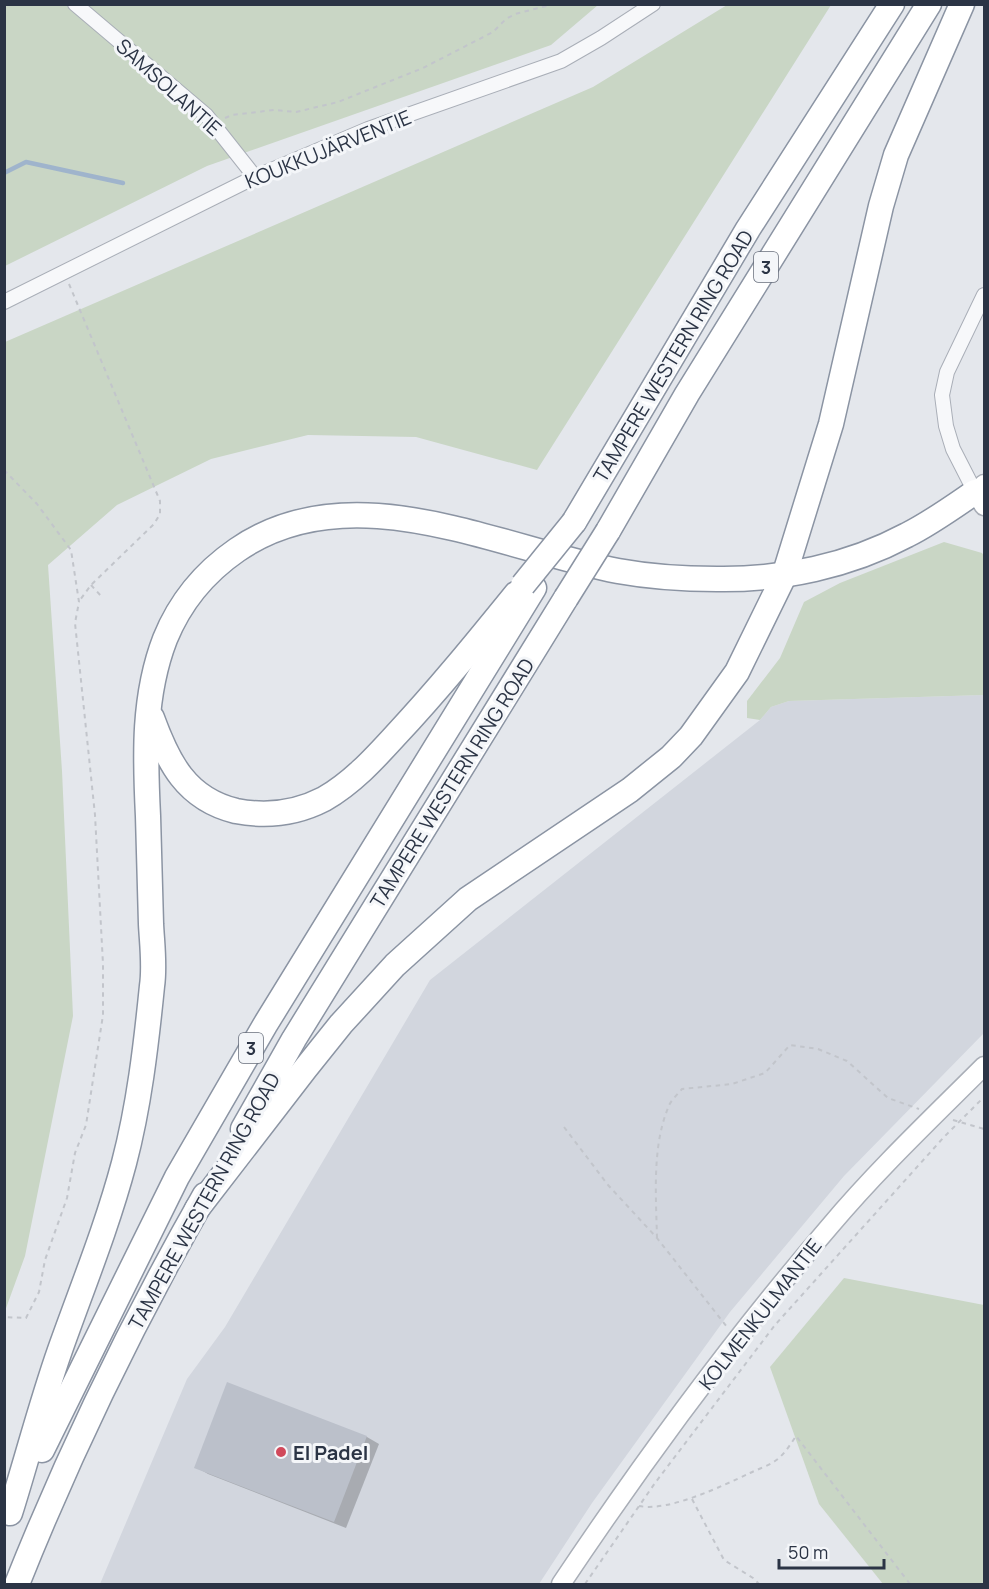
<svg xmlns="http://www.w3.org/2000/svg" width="989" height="1589" font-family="Manrope,sans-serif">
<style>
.built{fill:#d2d6de}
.green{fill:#c9d6c5}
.shadow{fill:#0003}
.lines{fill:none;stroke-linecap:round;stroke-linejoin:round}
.stream{stroke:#9fb4cc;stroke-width:4.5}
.building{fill:#bbc0ca}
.street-casing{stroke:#a9aeb7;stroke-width:16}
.secondary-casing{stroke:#a9aeb7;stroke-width:21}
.highway-casing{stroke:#8b94a3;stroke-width:27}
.path{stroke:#c2c5cb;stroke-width:2;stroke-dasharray:4.5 4.5;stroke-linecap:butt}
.street{stroke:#f7f8fa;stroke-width:14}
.secondary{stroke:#fff;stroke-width:18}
.highway{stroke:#fff;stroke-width:24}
.highway-bridge-casing{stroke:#8b94a3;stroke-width:27;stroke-linecap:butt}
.highway-bridge{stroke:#fff;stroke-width:24}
.poi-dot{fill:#d1495b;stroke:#f4f6f9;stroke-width:2}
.labels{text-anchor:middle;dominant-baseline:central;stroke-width:6;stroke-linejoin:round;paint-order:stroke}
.shield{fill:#f4f6f9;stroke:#676e7b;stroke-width:1.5}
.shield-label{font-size:18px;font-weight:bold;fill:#2b3445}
.street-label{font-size:20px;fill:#2b3445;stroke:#f4f6f9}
.poi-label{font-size:20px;font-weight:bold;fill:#2b3445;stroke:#f4f6f9;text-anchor:start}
</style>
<rect width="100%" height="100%" fill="#e4e7ec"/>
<!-- built -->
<polygon class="built" points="984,695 984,1033 844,1176 730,1312 592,1503 539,1584 100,1584 187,1379 225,1327 430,980 760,720 771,707 789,701"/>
<!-- green -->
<g class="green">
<polygon points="5,5 598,5 551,45 207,166 5,266"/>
<polygon points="727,5 831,5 537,470 416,437 308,435 211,459 117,505 48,565 62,771 73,1016 25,1256 5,1311 5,342 593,87"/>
<polygon points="944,542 982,553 984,556 984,695 789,701 771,707 760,720 747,718 747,701 780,658 804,602 840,583"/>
<polygon points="844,1278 984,1305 984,1584 883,1584 819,1504 770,1367"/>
</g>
<!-- shadow -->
<polygon class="shadow" points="228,1384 367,1437 379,1444 346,1528 208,1474 196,1467"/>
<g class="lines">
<!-- stream -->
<polyline class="stream" points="4,173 26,162 123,183"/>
</g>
<!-- building -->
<polygon class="building" points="227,1382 367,1436 334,1522 194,1468"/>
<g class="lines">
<defs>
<g id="street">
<polyline points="75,4 206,115 255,177"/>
<polyline points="4,302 255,177 368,129 561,61 601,38 653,4"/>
<polyline points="975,492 953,449 946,426 942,395 947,372 984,295"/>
</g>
<g id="secondary">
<polyline points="984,484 975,492 984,506"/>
<path d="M561 1584C644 1460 733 1339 830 1226 878 1169 932 1118 984 1066"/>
</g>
<g id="highway">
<polyline points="574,522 748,229 892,4"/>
<polyline points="608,531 687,394 929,4"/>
<path d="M152 718C168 762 186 799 236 811 267 817 295 814 324 799 352 783 374 759 395 736 438 690 477 642 516 594"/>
<polyline points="243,1129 294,1039 566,598"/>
<polyline points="197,1209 305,1069 341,1024 395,965 468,899 630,790 671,757 691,736 737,672 784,576 831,424 881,206 896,155 962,4"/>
<polyline points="42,1450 177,1177 265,1025 534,588"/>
<path d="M10 1513C27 1459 41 1404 60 1350 82 1288 107 1227 124 1163 139 1106 146 1046 152 986 155 966 152 944 151 924 150 888 149 852 148 816 145 756 143 696 165 639 180 602 205 572 237 550 351 471 498 548 618 571 651 577 684 579 717 579 782 580 849 566 907 535 931 523 953 507 975 492"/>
<path d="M17 1584C70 1451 134 1320 205 1195"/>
</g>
</defs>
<!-- street casing -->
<use href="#street" class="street-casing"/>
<!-- secondary casing -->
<use href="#secondary" class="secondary-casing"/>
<!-- highway casing -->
<use href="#highway" class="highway-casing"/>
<!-- path -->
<g class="path">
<polyline points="225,118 232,115 274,110 296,112 338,102 423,68 493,32 506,19 515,14 554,4"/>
<polyline points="69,284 160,501 160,514 154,524 91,585 80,600"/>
<polyline points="4,470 37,504 71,550 79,602 75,623 95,815 103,964 103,1015 86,1125 75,1153 67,1198 45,1260 39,1292 26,1318 4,1317"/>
<polyline points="91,585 102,597"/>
<polyline points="953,1120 984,1129"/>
<polyline points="564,1127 608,1185 657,1238 727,1327"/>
<path d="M657 1238C656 1196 652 1147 668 1108 670 1101 677 1095 682 1089L732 1084 765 1073 790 1045 818 1049 847 1061 888 1098 919 1109"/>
<polyline points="692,1499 724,1560 753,1578 759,1584"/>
<path d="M639 1506C669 1512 722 1486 750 1473 758 1469 768 1466 775 1461 784 1455 790 1445 796 1436L910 1584"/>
<polyline points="585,1584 655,1483 775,1325 944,1137 984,1097"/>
</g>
<!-- street -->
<use href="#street" class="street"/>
<!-- secondary -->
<use href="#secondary" class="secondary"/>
<!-- highway -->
<use href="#highway" class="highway"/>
<defs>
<g id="highway-bridge">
<polyline points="523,585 574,522"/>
<polyline points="566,598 608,531"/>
</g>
</defs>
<!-- highway-bridge casing -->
<use href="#highway-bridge" class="highway-bridge-casing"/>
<!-- highway-bridge -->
<use href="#highway-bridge" class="highway-bridge"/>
</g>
<!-- markers -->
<circle class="poi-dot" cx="281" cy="1452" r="6"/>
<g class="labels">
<!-- shield labels -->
<g class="shield">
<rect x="754" y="252" width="24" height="30" rx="4.5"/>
<rect x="239" y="1033" width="24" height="30" rx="4.5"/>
</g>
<g class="shield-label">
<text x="766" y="267">3</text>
<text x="251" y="1048">3</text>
</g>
<!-- street labels -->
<g class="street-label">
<text transform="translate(169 87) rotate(42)">SAMSOLANTIE</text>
<text transform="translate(328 149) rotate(-22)">KOUKKUJÄRVENTIE</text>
<text transform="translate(673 356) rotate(-59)">TAMPERE WESTERN RING ROAD</text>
<text transform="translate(452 783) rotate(-58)">TAMPERE WESTERN RING ROAD</text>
<text transform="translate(204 1201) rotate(-61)">TAMPERE WESTERN RING ROAD</text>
<text transform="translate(760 1314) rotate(-52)">KOLMENKULMANTIE</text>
</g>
<!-- poi labels -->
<g class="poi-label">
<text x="293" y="1452">El Padel</text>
</g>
</g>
<!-- border -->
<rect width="989" height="1589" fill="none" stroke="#2b3445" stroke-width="12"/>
<!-- scale -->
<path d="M779 1559v9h105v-9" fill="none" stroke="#2b3445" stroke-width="3"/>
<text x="788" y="1559" font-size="18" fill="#2b3445" stroke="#f4f6f9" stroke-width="4.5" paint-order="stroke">50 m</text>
</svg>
